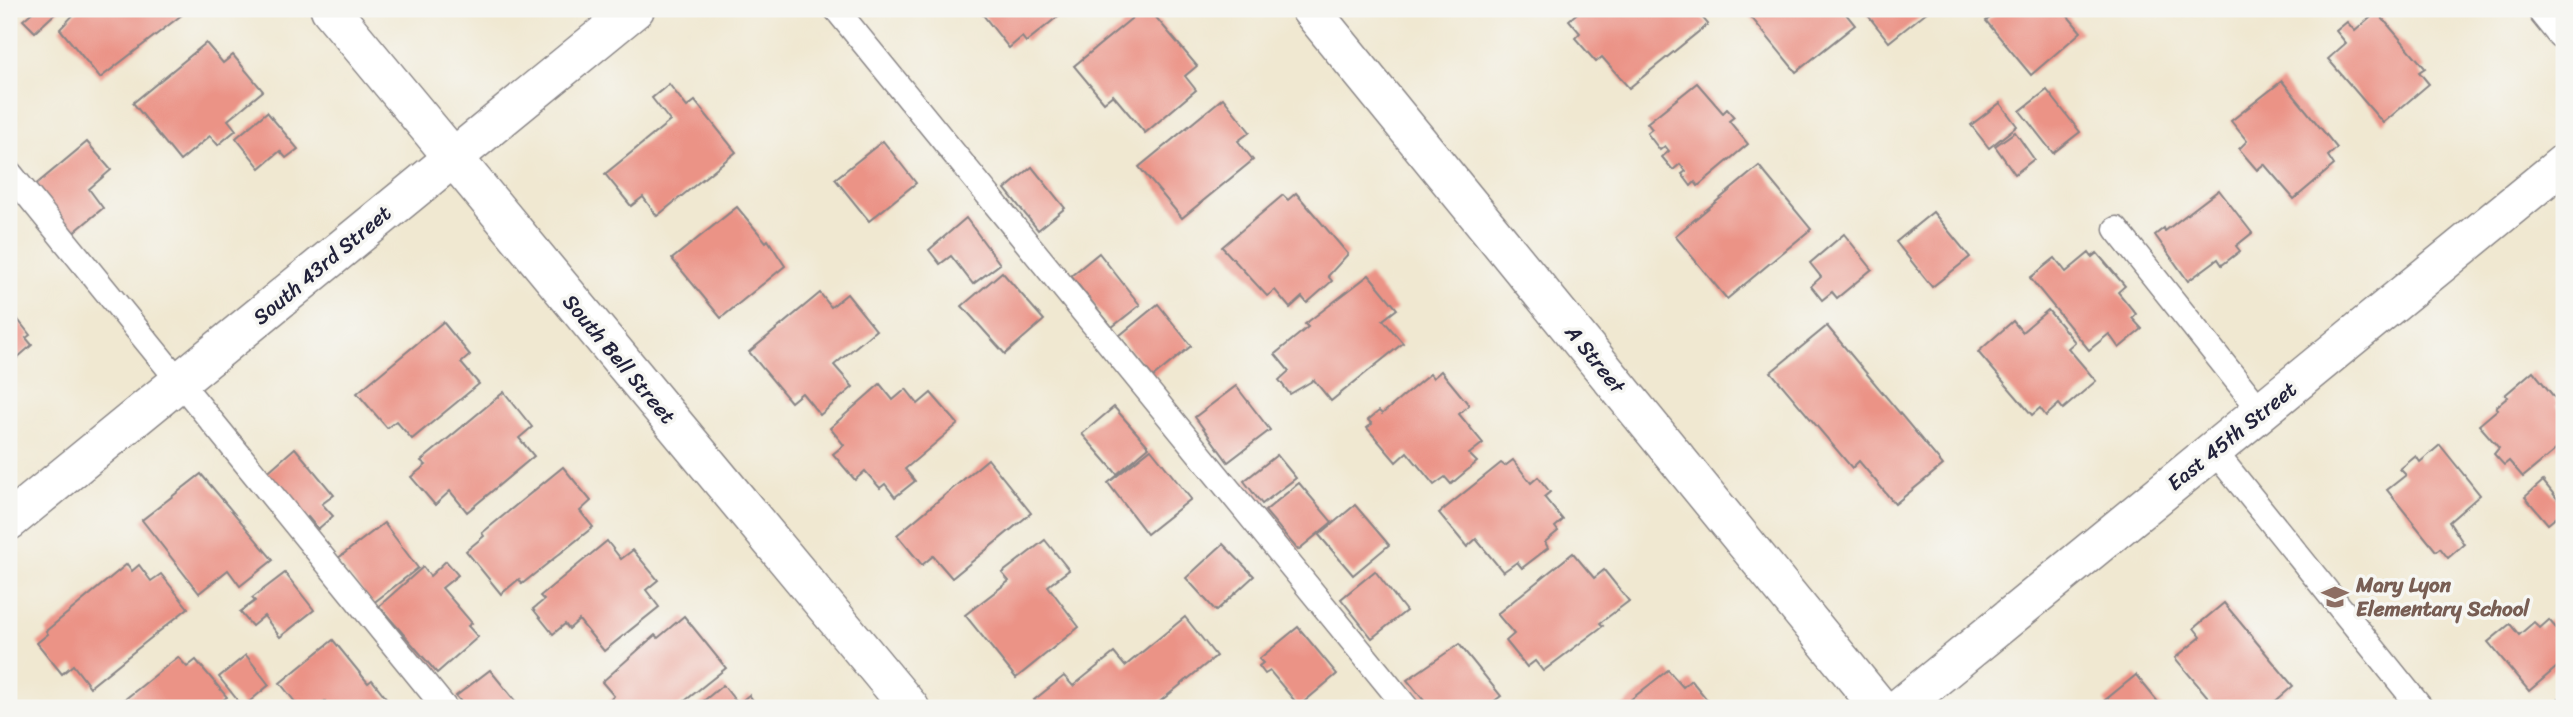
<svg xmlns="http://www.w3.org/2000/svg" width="2573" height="717" font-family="Sriracha,sans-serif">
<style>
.building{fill:#eb9386}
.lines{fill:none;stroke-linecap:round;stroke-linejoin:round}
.service-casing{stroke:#898586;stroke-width:27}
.minor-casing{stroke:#898586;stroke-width:41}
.tertiary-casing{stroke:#898586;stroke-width:41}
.path{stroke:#898586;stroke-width:4.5;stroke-dasharray:5 5;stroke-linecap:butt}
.service{stroke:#fff;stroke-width:24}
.minor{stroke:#fff;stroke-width:38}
.tertiary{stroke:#fff;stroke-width:38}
.labels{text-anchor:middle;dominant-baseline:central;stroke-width:7;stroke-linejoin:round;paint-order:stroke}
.street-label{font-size:21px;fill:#22223b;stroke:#f6f6f2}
.education-label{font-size:21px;font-weight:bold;fill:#785e54;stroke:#f6f6f2;text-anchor:start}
</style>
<rect width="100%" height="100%" fill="#f6f6f2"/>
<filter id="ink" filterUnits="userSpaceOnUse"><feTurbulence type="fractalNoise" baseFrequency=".0143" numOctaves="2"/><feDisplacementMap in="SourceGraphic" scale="14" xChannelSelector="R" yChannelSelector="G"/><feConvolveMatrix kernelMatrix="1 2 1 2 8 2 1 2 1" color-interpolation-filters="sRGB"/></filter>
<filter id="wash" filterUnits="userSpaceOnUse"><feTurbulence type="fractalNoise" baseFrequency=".00686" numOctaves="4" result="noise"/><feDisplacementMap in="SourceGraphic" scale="28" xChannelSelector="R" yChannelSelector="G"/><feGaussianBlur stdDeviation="1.57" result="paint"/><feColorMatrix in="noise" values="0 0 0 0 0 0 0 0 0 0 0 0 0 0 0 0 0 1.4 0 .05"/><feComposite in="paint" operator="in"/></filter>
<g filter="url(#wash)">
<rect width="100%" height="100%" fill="#f0e8d1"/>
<g id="blocks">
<!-- building -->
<g class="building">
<polygon points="36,9 60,9 35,32 23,20"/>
<polygon points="79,9 178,9 183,14 100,78 60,29"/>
<polygon points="983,9 1067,9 1026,42 1022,37 1009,48 980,11"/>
<polygon points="1143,9 1149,9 1197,66 1185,76 1196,90 1145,133 1113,95 1104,102 1074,66"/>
<polygon points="1582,9 1695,9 1708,24 1629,88 1602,57 1596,62 1575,38 1580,33 1569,20"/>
<polygon points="1761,9 1842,9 1855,25 1796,72 1751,17"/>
<polygon points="1863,9 1926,9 1928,11 1889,42"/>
<polygon points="2001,9 2062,9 2081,32 2031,75 1986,21"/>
<polygon points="2377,12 2425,68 2419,72 2429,84 2383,123 2328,59 2346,43 2336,31 2347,22 2355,31"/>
<polygon points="206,43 223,63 233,55 263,91 228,120 236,130 218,145 210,136 180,161 133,103"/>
<polygon points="2282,81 2337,148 2328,156 2334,165 2294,199 2264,164 2257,170 2239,149 2247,141 2231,121"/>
<polygon points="1697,83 1723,113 1727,109 1734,117 1729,121 1748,144 1698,186 1695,182 1691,186 1682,174 1686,171 1680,164 1673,170 1662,157 1669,151 1665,146 1660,150 1647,133 1652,129 1647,123"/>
<polygon points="669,84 687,107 695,101 736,152 657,216 643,197 631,206 605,174 670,121 652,98"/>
<polygon points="2047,90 2080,132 2053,153 2020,111"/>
<polygon points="1223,98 1250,132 1238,141 1253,160 1182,218 1139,167"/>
<polygon points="2000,103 2017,126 1989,148 1971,125"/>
<polygon points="267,112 298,149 286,158 280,151 260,168 236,138"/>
<polygon points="2015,132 2034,159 2015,174 1995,146"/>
<polygon points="883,141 916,183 869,221 835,179"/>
<polygon points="87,142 111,170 89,189 103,208 72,234 33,187"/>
<polygon points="1759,166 1811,229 1727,299 1675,236"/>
<polygon points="1032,167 1065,208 1038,230 1005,189"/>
<polygon points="2219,190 2252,233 2236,246 2240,251 2222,265 2218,259 2188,281 2155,235 2164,228 2165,231"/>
<polygon points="1296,193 1348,254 1328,276 1332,281 1307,303 1302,297 1290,308 1275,290 1267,296 1222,247 1283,195 1288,200"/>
<polygon points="737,207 766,242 768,240 785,266 721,318 672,259"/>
<polygon points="1933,212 1970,257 1932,287 1896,242"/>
<polygon points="966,218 1000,264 973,284 951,256 940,264 929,250"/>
<polygon points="1844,234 1872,269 1837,298 1832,292 1822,300 1811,286 1821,277 1810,263"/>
<polygon points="1099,253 1140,305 1112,327 1071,276"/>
<polygon points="2089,253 2092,257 2097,253 2125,286 2118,292 2136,314 2132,318 2142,329 2119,348 2109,334 2089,350 2030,278 2055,258 2066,272"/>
<polygon points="1002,272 1044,320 1005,354 962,306"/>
<polygon points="1369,275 1397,309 1383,320 1403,343 1331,401 1314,380 1290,394 1279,380 1289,371 1275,354 1308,327 1305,324"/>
<polygon points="820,293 831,307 847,294 876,330 834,365 853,387 820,415 802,393 791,402 749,352"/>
<polygon points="9,301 15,309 12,312 30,335 26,338 32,345 9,365"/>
<polygon points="1158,304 1191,346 1153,377 1119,336"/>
<polygon points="2048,310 2075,342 2068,348 2096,381 2063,409 2059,404 2046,416 2040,408 2032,415 1978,352 2013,321 2022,332"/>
<polygon points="443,322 470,355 461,363 479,384 412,439 396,421 387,428 357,393"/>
<polygon points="1827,326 1943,465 1895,504 1859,461 1852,468 1771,372"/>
<polygon points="1441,371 1469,405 1459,414 1483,443 1469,454 1477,462 1451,484 1445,477 1434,485 1407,452 1396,462 1367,428 1372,424 1368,420 1379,411 1382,414 1430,374 1433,378"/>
<polygon points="2533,371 2559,403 2556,405 2564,414 2564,443 2523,477 2509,461 2504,465 2494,454 2499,448 2479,425 2498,409 2496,407 2508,397 2505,395"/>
<polygon points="880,384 893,400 906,389 918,404 931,393 958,424 905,469 915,481 895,497 885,484 880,488 865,471 855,480 833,454 844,445 830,428"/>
<polygon points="1236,386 1270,430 1228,462 1195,417"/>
<polygon points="504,392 532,427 519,438 534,456 467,512 450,491 435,505 411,477 426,465 421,461"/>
<polygon points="1114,407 1149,447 1117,474 1082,434"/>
<polygon points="2440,445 2480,495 2449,522 2464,544 2448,558 2440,548 2436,551 2387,490 2406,475 2400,469 2416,456 2420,462"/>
<polygon points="295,448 334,495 322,504 333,516 318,529 308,517 302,522 263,476"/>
<polygon points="1151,449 1191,499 1147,534 1108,483"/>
<polygon points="1277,455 1296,478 1262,504 1244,481"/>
<polygon points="988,459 1031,513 952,578 933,556 922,565 897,535"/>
<polygon points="1513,460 1531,483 1538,477 1550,492 1544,497 1563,520 1555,527 1558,531 1545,542 1548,548 1522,568 1517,562 1503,572 1476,539 1467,547 1439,513 1501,463 1505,466"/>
<polygon points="563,467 591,501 580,511 593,527 522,584 519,579 501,594 466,551 484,536 482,533"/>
<polygon points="201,474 273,560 240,586 228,570 199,593 142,520"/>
<polygon points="2543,481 2564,507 2564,511 2548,524 2525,497"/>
<polygon points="1299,483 1332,522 1298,550 1265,511"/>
<polygon points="1355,505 1389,545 1353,575 1319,535"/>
<polygon points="384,523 418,568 372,604 337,559"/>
<polygon points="1045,540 1069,570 1048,586 1079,627 1016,678 965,615 1009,581 1002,573"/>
<polygon points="607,541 621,559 633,550 658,580 646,590 659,607 604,651 579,620 569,629 565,624 553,634 533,609 544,600 540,596"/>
<polygon points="1223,544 1254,576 1216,611 1186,578"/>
<polygon points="1573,553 1594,578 1604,570 1629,601 1600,623 1603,626 1543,671 1535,661 1527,667 1506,641 1514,634 1497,614"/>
<polygon points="446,561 458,575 442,588 472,623 468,626 478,637 437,673 379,606 423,567 430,576"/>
<polygon points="127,564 132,571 139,565 151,581 161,574 188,608 90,687 73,665 62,674 37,643 48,634 46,631"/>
<polygon points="1375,571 1406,611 1372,638 1341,599"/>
<polygon points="285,573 314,610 280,637 264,616 252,626 240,612 255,601 252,598"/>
<polygon points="2224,603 2293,686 2271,705 2274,708 2217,708 2175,658 2201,637 2194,628"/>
<polygon points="684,616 726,668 676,708 602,708 614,696 602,682 655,635 658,638"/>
<polygon points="1185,617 1216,656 1152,708 1041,708 1034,700 1064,676 1073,686 1114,653 1125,666"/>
<polygon points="2549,620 2564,637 2564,661 2529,691 2488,642 2510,624 2519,635 2534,622 2540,628"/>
<polygon points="1298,627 1337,674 1299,706 1270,671 1265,674 1259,666 1263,663 1259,659"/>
<polygon points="333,640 368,683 372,680 391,704 386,708 331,708 325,701 315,708 300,708 280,683"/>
<polygon points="1459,644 1501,696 1485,708 1430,708 1407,680"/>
<polygon points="246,655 269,685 243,707 219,677"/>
<polygon points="178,657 187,667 196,660 227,697 218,704 222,708 114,708"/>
<polygon points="490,670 516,702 508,708 466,708 456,696"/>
<polygon points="1668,670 1683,687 1691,680 1714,708 1620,708"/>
<polygon points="2136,675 2163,708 2109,708 2104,701"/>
<polygon points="723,685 738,704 749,695 759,708 695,708"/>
</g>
</g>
</g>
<g filter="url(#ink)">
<use href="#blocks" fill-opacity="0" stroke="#898586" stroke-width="2"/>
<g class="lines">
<defs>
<g id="service">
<polyline points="836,9 1407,708"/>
<polyline points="9,172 445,708"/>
<polyline points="2116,229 2261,411"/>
<polyline points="2214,451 2421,708"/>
</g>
<g id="minor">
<polyline points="330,9 910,708"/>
<polyline points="1310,9 1880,708"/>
<polyline points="2547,9 2564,30"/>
<polyline points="1899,708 2564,163"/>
</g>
<polyline id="tertiary" points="9,521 635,9"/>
</defs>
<!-- service casing -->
<use href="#service" class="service-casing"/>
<!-- minor casing -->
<use href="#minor" class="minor-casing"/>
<!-- tertiary casing -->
<use href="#tertiary" class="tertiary-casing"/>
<!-- path -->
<polyline class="path" points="2549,708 2564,696"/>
<!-- service -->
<use href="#service" class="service"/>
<!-- minor -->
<use href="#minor" class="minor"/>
<!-- tertiary -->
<use href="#tertiary" class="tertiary"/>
</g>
</g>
<!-- icons -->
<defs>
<symbol id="school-bare" viewBox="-9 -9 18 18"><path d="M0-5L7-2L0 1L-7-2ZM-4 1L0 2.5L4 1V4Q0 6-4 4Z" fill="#8d6e63" stroke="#f6f6f2" stroke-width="2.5" paint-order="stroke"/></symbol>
</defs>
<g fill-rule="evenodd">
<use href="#school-bare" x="2316" y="578" width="38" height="38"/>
</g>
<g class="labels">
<!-- street labels -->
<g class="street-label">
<text transform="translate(322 265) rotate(-40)">South 43rd Street</text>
<text transform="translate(619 359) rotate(50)">South Bell Street</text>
<text transform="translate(1595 359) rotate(51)">A Street</text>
<text transform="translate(2232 436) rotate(-39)">East 45th Street</text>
</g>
<!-- education labels -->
<g class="education-label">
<text x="2356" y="585">Mary Lyon<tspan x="2356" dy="24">Elementary School</tspan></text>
</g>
</g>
<!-- margin -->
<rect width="2573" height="717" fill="none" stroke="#f6f6f2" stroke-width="35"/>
</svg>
